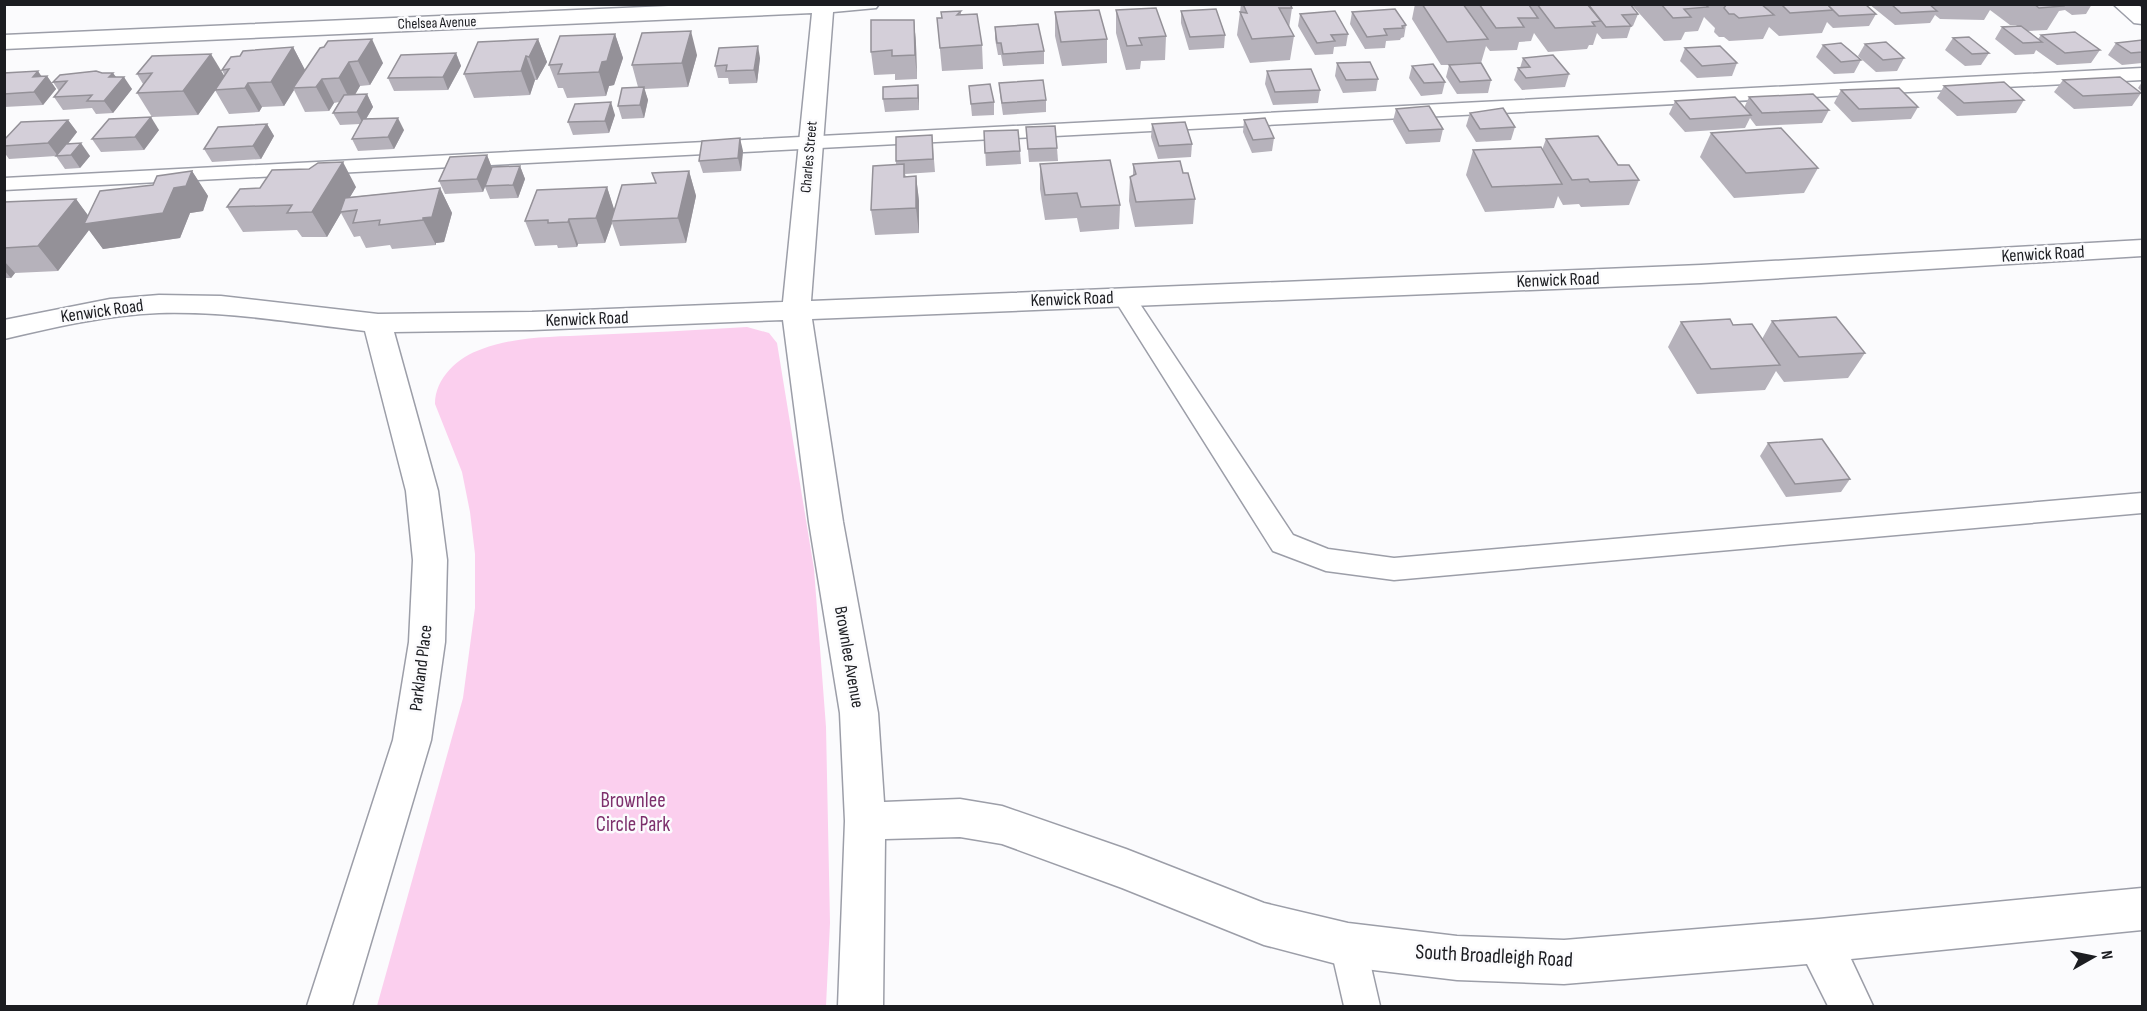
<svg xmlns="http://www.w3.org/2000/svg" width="2147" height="1011" font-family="'Sofia Sans Condensed',sans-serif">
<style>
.green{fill:#fbcfee}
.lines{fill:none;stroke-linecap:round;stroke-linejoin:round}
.lane-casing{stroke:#9c9ea8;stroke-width:3}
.street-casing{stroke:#9c9ea8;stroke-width:3}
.lane{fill:#fff;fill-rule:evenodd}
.street{fill:#fff;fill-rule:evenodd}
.wall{fill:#b6b2bb}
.shaded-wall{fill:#949198}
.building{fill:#d4cfd9;stroke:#949198;stroke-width:1.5}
.labels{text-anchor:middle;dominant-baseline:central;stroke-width:5;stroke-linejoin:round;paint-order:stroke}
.far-street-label{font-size:15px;fill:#1c1d21;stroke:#fbfbfd}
.street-label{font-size:18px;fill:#1c1d21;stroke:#fbfbfd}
.near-park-label{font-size:21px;fill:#7d306c;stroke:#fbfbfd}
.near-street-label{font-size:21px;fill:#1c1d21;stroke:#fbfbfd}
</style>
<rect width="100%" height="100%" fill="#fbfbfd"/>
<!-- green -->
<path class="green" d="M747 327 769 333 777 343 814 569 826 727 830 923 826 1006H377L463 698 475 608V554L470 512 462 472 435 404C435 378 458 357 482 349 517 336 555 337 591 335 643 333 695 330 747 327Z"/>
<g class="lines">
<defs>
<g id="lane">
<polygon points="2142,68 2142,80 4,190 4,178"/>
<polygon points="1124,290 1132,292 1293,535 1328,549 1394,558 2142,493 2142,513 1394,580 1326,571 1273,551 1113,297 1116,292"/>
<polygon points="1348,927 1361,932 1366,945 1380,1006 1344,1006 1330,945 1335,932"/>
</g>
<g id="street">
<path d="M714 4H879L876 8 833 12 811 301 1701 265 2142 240V256L1701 283 812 319 843 522 878 713 884 802 960 799 1002 806 1126 849 1264 903 1348 923 1457 936 1564 940 1819 919 2142 888V930L1851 959 1873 1006H1828L1807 964 1564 984 1457 980 1348 967 1264 945 1122 888 1002 844 960 837 885 839 883 1006H838L845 821 840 713 809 522 783 320 532 330 394 332 438 491 447 560 445 642 431 740 352 1006H307L393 740 409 642 413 560 406 491 365 331C297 323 228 311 159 313 106 315 55 327 4 339V320L110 299 159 295 221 296 378 314 532 312 783 302 812 13 4 49V35Z"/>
<polygon points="2113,4 2137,4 2142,8 2142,24 2134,23"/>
</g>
</defs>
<!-- lane casing -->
<use href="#lane" class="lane-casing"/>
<!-- street casing -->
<use href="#street" class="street-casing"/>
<!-- lane -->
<use href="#lane" class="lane"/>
<!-- street -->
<use href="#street" class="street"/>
</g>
<!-- wall -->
<g class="wall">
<polygon points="1241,4 1290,4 1292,8 1289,28 1294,36 1290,60 1250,63 1237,35"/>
<polygon points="1415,4 1630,4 1638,14 1633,26 1631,26 1627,38 1602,39 1597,33 1593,45 1589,45 1587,49 1548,52 1534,33 1531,41 1519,42 1517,50 1490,51 1486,46 1481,63 1454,64 1491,80 1488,93 1457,94 1446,77 1449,65 1441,65 1412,19"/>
<polygon points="1631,4 1865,4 1876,14 1869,26 1833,28 1827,22 1822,33 1779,36 1769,27 1763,39 1729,41 1724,37 1719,37 1714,32 1715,28 1704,17 1698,31 1685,32 1681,40 1664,41"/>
<polygon points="1869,4 2092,4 2086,14 2072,15 2065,10 2059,11 2047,30 2027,31 2038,39 2041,35 2100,50 2091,63 2057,65 2036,50 2034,54 2015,55 1995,39 2002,27 2017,26 2016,25 2010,25 1990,10 1984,20 1940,19 1935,15 1930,23 1895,25"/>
<polygon points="1116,10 1166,36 1165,60 1141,61 1140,69 1126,70 1116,33"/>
<polygon points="961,11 961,15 982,45 983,69 942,71 937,18 941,18"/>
<polygon points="1181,11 1225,35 1224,48 1189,50 1181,23"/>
<polygon points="1055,12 1107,39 1107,63 1062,66 1055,36"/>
<polygon points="1352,12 1406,25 1404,37 1401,38 1400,40 1386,41 1385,48 1365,49 1350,24"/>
<polygon points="1300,14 1348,34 1346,46 1334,47 1333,54 1315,55 1298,26"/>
<polygon points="914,20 916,44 917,79 895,80 895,74 874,75 871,52"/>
<polygon points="995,27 1044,51 1044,64 1003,66 1001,55 998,55 995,39"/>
<polygon points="615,34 623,58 614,85 609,86 606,96 567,98 563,88 558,88 549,65"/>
<polygon points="1953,38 1989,53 1981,65 1965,66 1945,50"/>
<polygon points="538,39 547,62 537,80 535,80 530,95 474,98 464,74"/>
<polygon points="2142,40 2142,63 2122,65 2108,55 2116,43"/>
<polygon points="1865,44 1904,58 1897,71 1876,72 1858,56"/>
<polygon points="1823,45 1861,60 1854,73 1834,74 1816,57"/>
<polygon points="293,47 305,70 320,48 383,63 370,85 360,86 355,94 367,94 373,107 366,119 404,130 394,149 358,151 352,139 360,124 340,125 333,113 339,102 334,103 329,111 305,112 294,90 284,106 262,107 259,112 229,114 215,90 198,115 152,117 137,93 143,84 137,74 152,56 224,76 225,76 222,70 240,56"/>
<polygon points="1685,48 1737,63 1732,76 1697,78 1680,61"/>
<polygon points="456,53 461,66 448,90 394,91 388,78"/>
<polygon points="697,55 688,87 644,89 648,100 644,118 622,119 618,106 638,87 632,65"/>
<polygon points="760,58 757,83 729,84 728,78 718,78 715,66"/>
<polygon points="1523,58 1569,74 1565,87 1522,90 1514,80 1518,68 1520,68"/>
<polygon points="1337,63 1378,79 1376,91 1343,93 1335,76"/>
<polygon points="1412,66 1445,82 1442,94 1421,96 1409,78"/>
<polygon points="1267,71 1320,90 1318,103 1273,105 1265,84"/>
<polygon points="4,73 47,76 56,89 43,105 4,107"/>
<polygon points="102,73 116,77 132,89 113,113 96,114 92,108 63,110 54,97 59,91 53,82"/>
<polygon points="2063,80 2141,93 2132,106 2074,109 2054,92"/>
<polygon points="2142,82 2142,92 2138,88"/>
<polygon points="999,83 1046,100 1046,112 1003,115 1000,95"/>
<polygon points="918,85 919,110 885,112 883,99"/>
<polygon points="969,86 994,102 994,115 972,116"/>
<polygon points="1944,86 2024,100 2016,113 1957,116 1937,98"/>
<polygon points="1841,90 1918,107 1911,119 1852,122 1834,103"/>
<polygon points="1749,97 1829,110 1822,123 1756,126 1750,118 1745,128 1685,132 1669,114 1675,101 1744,108"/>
<polygon points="1396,109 1443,129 1440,142 1406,144 1393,121"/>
<polygon points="1470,113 1515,127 1511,140 1476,142 1466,126"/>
<polygon points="615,115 609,133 573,135 568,122"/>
<polygon points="68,120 77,132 68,144 90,156 80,168 65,169 56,156 9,159 4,152 4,140"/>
<polygon points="1244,120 1274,138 1272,151 1252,153 1243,132"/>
<polygon points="267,124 274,136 261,159 212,162 204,149"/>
<polygon points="1152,124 1192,144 1191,157 1158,159 1151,137"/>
<polygon points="1026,127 1057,148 1058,161 1029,162"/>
<polygon points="159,130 144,150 101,152 92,139"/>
<polygon points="984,131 1020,151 1021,164 986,166"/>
<polygon points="1711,133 1818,168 1804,193 1734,198 1700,157"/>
<polygon points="932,135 935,172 905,174 906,177 916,176 919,201 919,233 875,235 871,210 896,165 896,161"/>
<polygon points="1546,139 1618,165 1639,180 1629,205 1581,207 1579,204 1563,205 1558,196 1554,208 1485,212 1466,175 1473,150 1542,150"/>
<polygon points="743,151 741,171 703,173 699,161"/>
<polygon points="487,155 492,168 520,166 525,179 518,198 490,199 485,187 483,192 445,194 439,181"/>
<polygon points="1040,164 1120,205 1119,229 1080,232 1077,218 1045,220 1040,189"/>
<polygon points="1133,164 1183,173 1195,199 1193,224 1135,227 1129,201 1130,177 1133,176"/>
<polygon points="192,171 208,196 203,211 190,213 180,238 103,249 89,230 58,271 15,273 11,278 4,278 4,202 76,199 88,216 153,185"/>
<polygon points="689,171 696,196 686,243 620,246 612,223 605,243 578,244 577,247 558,248 557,245 535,246 525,221 607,187 614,210 655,183"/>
<polygon points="356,187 350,197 440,188 452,213 444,242 436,243 436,245 392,249 390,245 366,248 360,236 354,237 341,213 327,237 302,237 297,230 243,232 227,207"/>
<polygon points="1772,321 1865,353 1848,378 1784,382 1776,371 1765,390 1697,394 1668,347 1681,322 1733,325 1762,339"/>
<polygon points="1768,443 1850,479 1841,492 1786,497 1760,456"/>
</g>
<!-- shaded-wall -->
<g class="shaded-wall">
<polygon points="914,20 916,44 917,79 915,55"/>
<polygon points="691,31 697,55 688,87 682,63"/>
<polygon points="615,34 623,58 614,85 609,86 606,96 599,72 602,62"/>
<polygon points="372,39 383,63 370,85 358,61"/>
<polygon points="538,39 547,62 537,80 529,57"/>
<polygon points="758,46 760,58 757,83 754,70"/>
<polygon points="293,47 305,70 293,88 294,90 284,106 271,82"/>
<polygon points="456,53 461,66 448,90 443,77"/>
<polygon points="211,54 225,77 198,115 183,91"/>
<polygon points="526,56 535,80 530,95 521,71"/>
<polygon points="349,62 360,86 351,102 339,78"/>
<polygon points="38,71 44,80 47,76 56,89 43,105 34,92 33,77"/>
<polygon points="113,73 120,82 124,77 132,89 113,113 104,101 109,77"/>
<polygon points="322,79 334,103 329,111 316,87"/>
<polygon points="248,83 262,107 259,112 245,88"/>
<polygon points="918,85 919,98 919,110 918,98"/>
<polygon points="644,87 648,100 644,118 640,105"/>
<polygon points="367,94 373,107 363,124 357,112"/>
<polygon points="611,102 615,115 609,133 605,121"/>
<polygon points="151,117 159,130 144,150 135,137"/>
<polygon points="398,118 404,130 394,149 388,137"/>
<polygon points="68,120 77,132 58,156 48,143"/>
<polygon points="267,124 274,136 261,159 253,146"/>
<polygon points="740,138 743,151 741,171 738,158"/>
<polygon points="81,143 90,156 80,168 71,155"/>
<polygon points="487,155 492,168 483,192 477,179"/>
<polygon points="343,162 356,187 341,212 340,212 341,213 327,237 312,212"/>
<polygon points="520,166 525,179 518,198 513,185"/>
<polygon points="192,171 208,196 203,211 190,213 180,238 103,249 89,230 58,271 38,246 76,199 93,222 174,188"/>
<polygon points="689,171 696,196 686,243 678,218"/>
<polygon points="916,176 919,201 919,233 916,208"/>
<polygon points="607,187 615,212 611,221 612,223 605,243 596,218"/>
<polygon points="440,188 452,213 444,242 436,243 436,245 423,220 423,218"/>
<polygon points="569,219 578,244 577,247 568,222"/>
<polygon points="4,261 15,273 11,278 4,270"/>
</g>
<!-- building -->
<g class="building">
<polygon points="1243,4 1290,4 1292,8 1279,8 1294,36 1252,39 1240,12 1247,13"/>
<polygon points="1422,4 1463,4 1488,39 1447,42"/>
<polygon points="1479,4 1529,5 1538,18 1518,18 1524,27 1496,28"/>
<polygon points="1537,4 1587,4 1601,21 1592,22 1595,26 1555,28"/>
<polygon points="1588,4 1630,4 1638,14 1622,15 1631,26 1606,27"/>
<polygon points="1661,4 1705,4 1708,7 1684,9 1691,17 1673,18"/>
<polygon points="1725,4 1761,4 1774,15 1739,18 1734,14 1729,14 1724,8 1726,5"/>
<polygon points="1781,4 1827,4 1833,10 1790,13"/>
<polygon points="1830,4 1865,4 1876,14 1839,16 1829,6"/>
<polygon points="1891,4 1929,4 1937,11 1901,13"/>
<polygon points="2034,4 2060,4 2063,6 2039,8"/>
<polygon points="1156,8 1166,36 1139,38 1142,45 1127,46 1116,10"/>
<polygon points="1216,9 1225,35 1190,37 1181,11"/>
<polygon points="1395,9 1406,25 1402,26 1403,28 1384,29 1387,35 1367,37 1352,12"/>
<polygon points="1099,10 1107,39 1061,42 1055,12"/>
<polygon points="961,11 957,15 977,14 982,45 940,48 937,18 942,18 941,12"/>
<polygon points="1335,11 1348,34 1331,35 1335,41 1317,43 1300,14"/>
<polygon points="871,20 914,20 915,55 892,56 892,50 871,52"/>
<polygon points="1038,24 1044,51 1003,54 1001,43 997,43 995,27"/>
<polygon points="2021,26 2042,42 2023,43 2002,27"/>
<polygon points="691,31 682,63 632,65 642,33"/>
<polygon points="2075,32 2100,50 2065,53 2041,35"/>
<polygon points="615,34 607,61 602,62 599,72 558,74 562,64 549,65 560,36"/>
<polygon points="1969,37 1989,53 1972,54 1953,38"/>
<polygon points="372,39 358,61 349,62 339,78 322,79 316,87 293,88 320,48 324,47 328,41"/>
<polygon points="538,39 529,57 526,56 521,71 464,74 478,42"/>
<polygon points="2142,40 2142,52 2131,53 2116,43"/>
<polygon points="1886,42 1904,58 1883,60 1865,44"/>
<polygon points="1841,43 1861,60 1841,62 1823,45"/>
<polygon points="758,46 754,70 726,71 727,65 715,66 719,48"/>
<polygon points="1720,46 1737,63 1702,66 1685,48"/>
<polygon points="293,47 271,82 248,83 245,88 215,90 229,69 222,70 231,57 240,56 243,51"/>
<polygon points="456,53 443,77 388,78 401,55"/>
<polygon points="211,54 183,91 137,93 152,73 137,74 152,56"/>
<polygon points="1553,55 1569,74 1526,78 1518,68 1530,67 1523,58"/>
<polygon points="1370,62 1378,79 1346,80 1337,63"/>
<polygon points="1481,63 1491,80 1460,82 1449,65"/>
<polygon points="1433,64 1445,82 1424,83 1412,66"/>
<polygon points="1311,69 1320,90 1275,92 1267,71"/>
<polygon points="38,71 33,77 47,76 34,92 4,94 4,73"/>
<polygon points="96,71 102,73 113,73 109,77 124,77 104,101 87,101 92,95 54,97 67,81 53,82 60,75"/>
<polygon points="2120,77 2141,93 2083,96 2063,80"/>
<polygon points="1043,80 1046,100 1002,103 999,83"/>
<polygon points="2004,82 2024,100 1964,103 1944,86"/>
<polygon points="990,84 994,102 971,104 969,86"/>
<polygon points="918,85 918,98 883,99 883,87"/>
<polygon points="644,87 640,105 618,106 622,88"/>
<polygon points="1899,88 1918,107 1859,109 1841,90"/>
<polygon points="367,94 357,112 333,113 344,95"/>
<polygon points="1813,94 1829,110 1762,113 1749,97"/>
<polygon points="1735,97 1751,115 1690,119 1675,101"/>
<polygon points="611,102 605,121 568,122 575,104"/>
<polygon points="1429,106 1443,129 1409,131 1396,109"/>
<polygon points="1503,108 1515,127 1480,129 1470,113"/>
<polygon points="151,117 135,137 92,139 109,119"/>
<polygon points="398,118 388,137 352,139 363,119"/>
<polygon points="1265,118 1274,138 1253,140 1244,120"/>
<polygon points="68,120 48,143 4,146 4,140 21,122"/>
<polygon points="1185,122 1192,144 1159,146 1152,124"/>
<polygon points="267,124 253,146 204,149 218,127"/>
<polygon points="1055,126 1057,148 1028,149 1026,127"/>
<polygon points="1781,128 1818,168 1746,173 1711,133"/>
<polygon points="1018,130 1020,151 985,153 984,131"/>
<polygon points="932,135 933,159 896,161 896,137"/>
<polygon points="1598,136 1618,165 1629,165 1639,180 1590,182 1588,179 1572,180 1546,139"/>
<polygon points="740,138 738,158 699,161 702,141"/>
<polygon points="81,143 71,155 56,156 66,144"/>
<polygon points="1541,147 1562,184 1492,187 1473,150"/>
<polygon points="487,155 477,179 439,181 450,157"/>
<polygon points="1110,160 1120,205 1081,207 1077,193 1045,195 1040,164"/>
<polygon points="1180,161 1183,173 1188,173 1195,199 1136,202 1130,177 1136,174 1133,164"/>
<polygon points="343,162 312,212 287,213 292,205 227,207 240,189 260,188 272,170 309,169 318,163"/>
<polygon points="904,164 904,177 916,176 916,208 871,210 873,166"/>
<polygon points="520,166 513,185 485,186 492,167"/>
<polygon points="192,171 186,186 174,188 163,213 84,224 100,191 153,185 157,176"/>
<polygon points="689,171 678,218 611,221 622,185 656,183 652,173"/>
<polygon points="607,187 596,218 569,219 568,222 548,223 548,220 525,221 537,190"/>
<polygon points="440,188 432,217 423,218 423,220 379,225 380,220 353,223 357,210 340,212 345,198"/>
<polygon points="76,199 38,246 4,248 4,202"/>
<polygon points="1836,317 1865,353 1799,357 1772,321"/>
<polygon points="1730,319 1733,325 1752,324 1780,365 1711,369 1681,322"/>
<polygon points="1822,439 1850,479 1795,484 1768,443"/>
</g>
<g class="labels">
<!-- far-street labels -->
<g class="far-street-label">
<text transform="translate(437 23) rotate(-2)">Chelsea Avenue</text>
<text transform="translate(809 157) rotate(-85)">Charles Street</text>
</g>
<!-- street labels -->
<g class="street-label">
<text transform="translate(2043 254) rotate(-3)">Kenwick Road</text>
<text transform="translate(1558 280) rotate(-2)">Kenwick Road</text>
<text transform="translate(1072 299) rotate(-2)">Kenwick Road</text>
<text transform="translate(102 311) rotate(-8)">Kenwick Road</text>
<text transform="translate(587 319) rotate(-2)">Kenwick Road</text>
<text transform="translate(849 657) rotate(80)">Brownlee Avenue</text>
<text transform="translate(421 668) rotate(-83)">Parkland Place</text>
</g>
<!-- near-park labels -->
<g class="near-park-label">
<text x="633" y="800">Brownlee<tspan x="633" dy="24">Circle Park</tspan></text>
</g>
<!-- near-street labels -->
<g class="near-street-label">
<text transform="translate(1494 956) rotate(3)">South Broadleigh Road</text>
</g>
</g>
<!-- border -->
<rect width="2147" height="1011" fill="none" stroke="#1c1d21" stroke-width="12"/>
<!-- north arrow -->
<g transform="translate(2093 957) rotate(81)" stroke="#fbfbfd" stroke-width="4.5" paint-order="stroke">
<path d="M0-4.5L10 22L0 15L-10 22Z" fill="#1c1d21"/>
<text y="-9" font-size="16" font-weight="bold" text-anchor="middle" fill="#1c1d21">N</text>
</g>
</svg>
